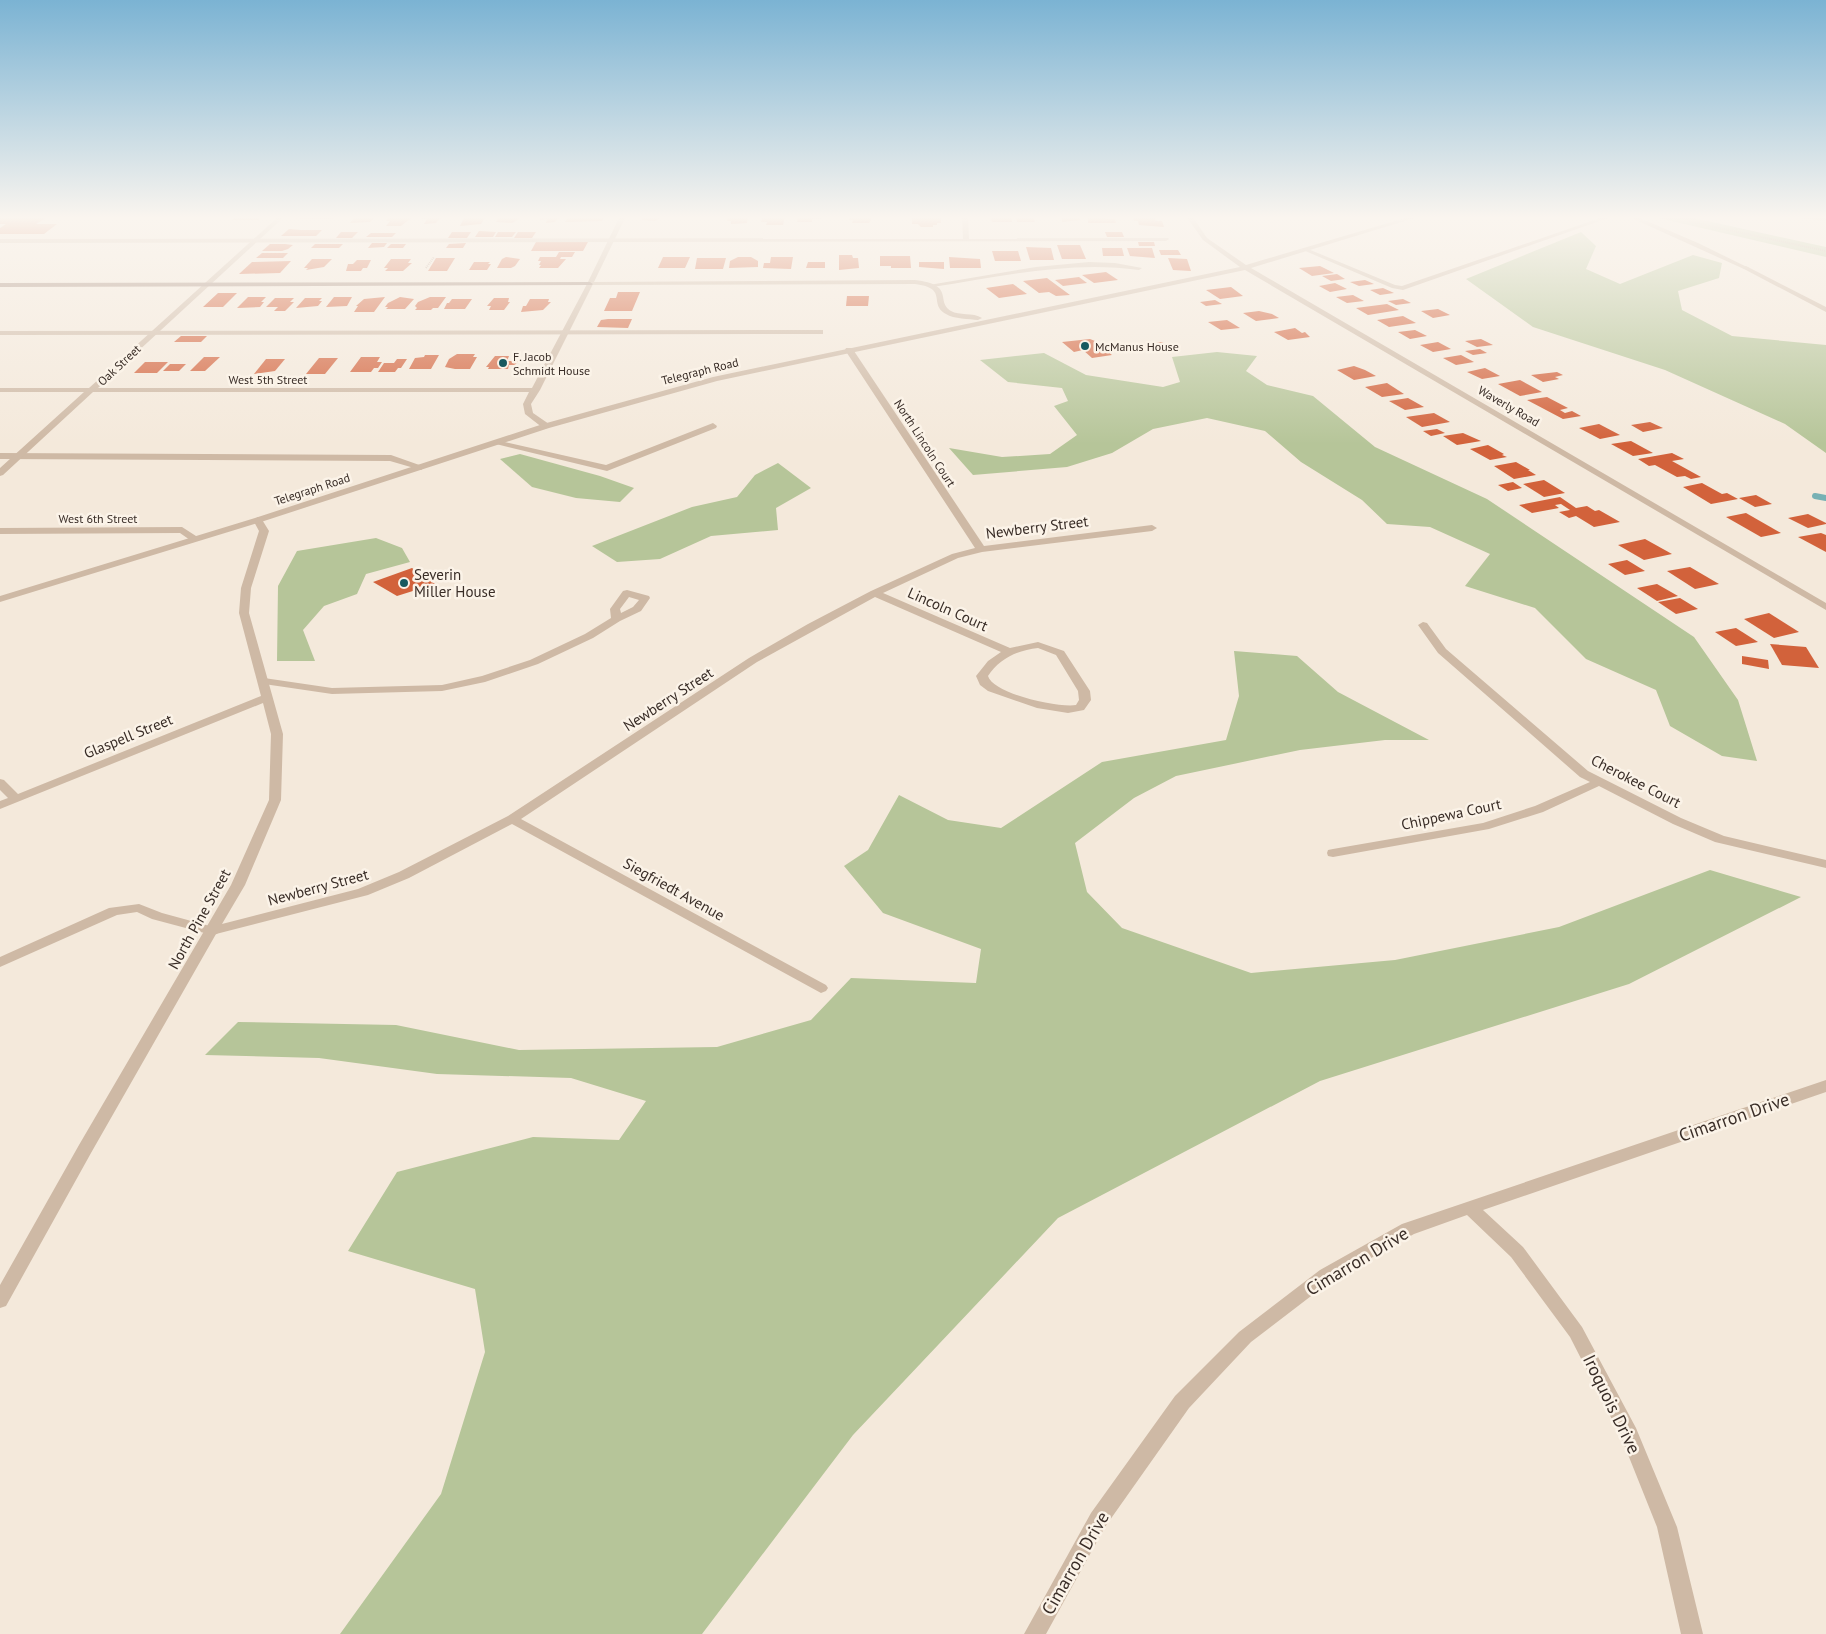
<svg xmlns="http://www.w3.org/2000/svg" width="1826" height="1634" font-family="'PT Sans',sans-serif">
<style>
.green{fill:#b6c599}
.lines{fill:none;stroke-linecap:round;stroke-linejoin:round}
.stream{stroke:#77b1b4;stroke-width:6}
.building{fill:#d2623b}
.path{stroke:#baa28f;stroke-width:2;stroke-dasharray:1 1;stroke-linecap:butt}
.service{fill:#ceb9a5;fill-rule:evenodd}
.minor{fill:#ceb9a5;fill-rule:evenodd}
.tertiary{fill:#ceb9a5;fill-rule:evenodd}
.secondary{fill:#a28776;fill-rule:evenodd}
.poi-dot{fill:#18595f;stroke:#fbf3e8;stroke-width:2}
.labels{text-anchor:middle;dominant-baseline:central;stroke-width:5;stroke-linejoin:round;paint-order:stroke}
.far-poi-label{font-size:12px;fill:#392d27;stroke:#fbf3e8;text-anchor:start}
.far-street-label{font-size:12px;fill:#392d27;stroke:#fbf3e8}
.street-label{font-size:15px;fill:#392d27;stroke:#fbf3e8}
.poi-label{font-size:15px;fill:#392d27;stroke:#fbf3e8;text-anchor:start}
.near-street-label{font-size:18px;fill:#392d27;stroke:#fbf3e8}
</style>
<rect width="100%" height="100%" fill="#f4e9db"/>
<!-- green -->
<g class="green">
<polygon points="1650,216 1685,216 1826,247 1826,257"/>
<polygon points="1581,232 1596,246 1586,269 1620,284 1693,255 1722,263 1719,278 1678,291 1682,310 1732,336 1826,345 1826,453 1785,424 1665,370 1533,327 1466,279"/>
<polygon points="1217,352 1257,356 1246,371 1267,385 1313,396 1375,447 1487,499 1694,637 1738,700 1757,761 1722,756 1670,726 1656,690 1586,659 1535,608 1465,586 1490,554 1430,527 1387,524 1362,500 1301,462 1265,431 1207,418 1153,429 1112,453 1067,467 973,475 949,448 1002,457 1050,454 1077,435 1054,406 1068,401 1062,388 1008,382 980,360 1044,353 1086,375 1163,387 1180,382 1172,357"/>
<polygon points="520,454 600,476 634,488 620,502 576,498 532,487 500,459"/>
<polygon points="778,463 811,488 776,508 778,530 711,536 660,559 617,562 592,546 692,507 737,497 755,475"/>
<polygon points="376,538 402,548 410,562 366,574 357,594 324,606 303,630 315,661 277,661 278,586 297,551"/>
<polygon points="1234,651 1297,656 1338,692 1429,740 1385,740 1300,750 1176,776 1134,798 1075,843 1087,892 1122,928 1251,973 1395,960 1559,927 1710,870 1801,897 1629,984 1320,1081 1058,1218 853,1435 702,1634 340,1634 441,1494 485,1352 475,1289 348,1251 397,1172 533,1137 619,1140 646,1101 571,1078 437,1074 319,1058 205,1055 238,1022 396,1025 519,1050 717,1047 811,1020 851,978 976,983 981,949 883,913 844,866 868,850 899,795 948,820 1001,828 1102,762 1226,740 1239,696"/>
</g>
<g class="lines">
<!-- stream -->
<polyline class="stream" points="1815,496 1826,498"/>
</g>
<!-- building -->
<g class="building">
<polygon points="49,216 36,224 57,224 44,234 0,234 0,228 6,224 0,224 0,217"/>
<polygon points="237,216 263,216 258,220 232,220"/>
<polygon points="298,216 335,216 332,219 295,218"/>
<polygon points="356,216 376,216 370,222 350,223"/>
<polygon points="391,216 408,216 406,218 411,218 401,226 386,226 390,221 386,221"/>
<polygon points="424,216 442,216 436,223 424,224 427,219 421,219"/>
<polygon points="465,216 486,216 481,224 460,226"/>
<polygon points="499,216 520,216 516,221 512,223 496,222"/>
<polygon points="542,216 560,216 555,222 546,223 547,219 540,220"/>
<polygon points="569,216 605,216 602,221 565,222"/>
<polygon points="644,216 660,216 659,219 655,221 642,220"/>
<polygon points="728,216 748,216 747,223 731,224 731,221 727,221"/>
<polygon points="763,216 785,216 783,225 766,225 767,222 761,222"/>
<polygon points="798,216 821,216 821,219 812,219 812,222 797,222"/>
<polygon points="850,216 866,216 871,217 871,220 869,223 852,223 853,220 849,220"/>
<polygon points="912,216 936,216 936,218 941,218 941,223 937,223 937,225 933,225 933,227 921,227 918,224 912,224"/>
<polygon points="990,216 1011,216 1012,222 992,222"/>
<polygon points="1016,216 1033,216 1035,222 1017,222"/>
<polygon points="1055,216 1074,216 1080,217 1080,220 1062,222 1062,218 1055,218"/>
<polygon points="1088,216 1105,216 1106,219 1115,219 1116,223 1088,223"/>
<polygon points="1132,216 1153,216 1156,221 1162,221 1164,227 1139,225 1138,221 1134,221"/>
<polygon points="289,229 301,230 322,230 316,236 281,236"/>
<polygon points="479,231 496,232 493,237 475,237"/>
<polygon points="341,232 358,232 352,238 336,238"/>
<polygon points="452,232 471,232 467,238 448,238"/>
<polygon points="498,232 516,232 512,237 495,237"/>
<polygon points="518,232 536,232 532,238 514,238"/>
<polygon points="1105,232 1122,232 1124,237 1107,237"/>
<polygon points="371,233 396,233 392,237 366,237"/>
<polygon points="536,242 588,242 583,251 531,251"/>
<polygon points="1138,242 1154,242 1155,246 1139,246"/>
<polygon points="372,243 387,243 384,247 368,248"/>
<polygon points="466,243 463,248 446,248 449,244"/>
<polygon points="270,244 285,244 293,245 288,249 282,251 262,251"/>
<polygon points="315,244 343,244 339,248 311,248"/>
<polygon points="391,244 406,244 403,248 387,248"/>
<polygon points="1057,245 1080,245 1086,259 1062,259"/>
<polygon points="1026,247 1051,248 1054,260 1030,260"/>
<polygon points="1102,248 1122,248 1124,256 1103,256"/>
<polygon points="1127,248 1152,248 1155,258 1130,256"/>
<polygon points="1159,250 1178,250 1181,255 1161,255"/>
<polygon points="992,251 1018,251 1021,261 995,261"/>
<polygon points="559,252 575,252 572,257 561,257 560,259 566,259 558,268 539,268 541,265 539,265 541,261 538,261 540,257 556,257"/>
<polygon points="262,253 288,253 283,258 256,258"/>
<polygon points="839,255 852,255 853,258 858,258 859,268 839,270"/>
<polygon points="880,256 910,256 911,268 891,268 891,266 880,266"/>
<polygon points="506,257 520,259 515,266 511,268 497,268 502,259"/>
<polygon points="663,257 690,257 685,268 658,268"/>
<polygon points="738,257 751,257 758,261 758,267 729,268 730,261"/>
<polygon points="771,257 793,257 791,269 763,268 764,263 770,263"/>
<polygon points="949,257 980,259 981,268 950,268"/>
<polygon points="436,258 455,258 447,271 428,271"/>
<polygon points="697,258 726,258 723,269 695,269"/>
<polygon points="1168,258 1187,259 1191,271 1173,270"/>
<polygon points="312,259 332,259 324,267 306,270 308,268 304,268"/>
<polygon points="391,259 411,259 408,263 412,263 403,271 385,271 388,268 384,268"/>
<polygon points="357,260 371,260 367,268 363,268 361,271 346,271 348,264 353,264"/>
<polygon points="291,261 280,273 239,274 252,262"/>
<polygon points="474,262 490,262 488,264 491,264 487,270 469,270"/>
<polygon points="808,262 825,262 825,268 806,268"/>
<polygon points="919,262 944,262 944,269 919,267"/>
<polygon points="1320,266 1334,273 1312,276 1299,268"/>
<polygon points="1106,272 1118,280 1094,283 1082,275"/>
<polygon points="1337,274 1345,279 1331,281 1322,276"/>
<polygon points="1079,277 1087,283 1063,286 1055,280"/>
<polygon points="1047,278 1070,295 1056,296 1049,292 1039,293 1023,281"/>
<polygon points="1365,280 1374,284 1359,286 1350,282"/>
<polygon points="1335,283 1347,289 1330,292 1319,286"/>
<polygon points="1013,284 1027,294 999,298 986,288"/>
<polygon points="1231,287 1243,296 1220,299 1206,290"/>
<polygon points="1383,288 1394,293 1380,295 1370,290"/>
<polygon points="618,292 640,292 632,311 604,311 610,298 616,298"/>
<polygon points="218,293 237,293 223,307 203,307"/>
<polygon points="1353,295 1364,301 1347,303 1336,297"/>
<polygon points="847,296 869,296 868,306 846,306"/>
<polygon points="248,297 266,297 261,302 264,302 260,307 237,308"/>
<polygon points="334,297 352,297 347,306 326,307"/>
<polygon points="385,297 374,312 354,312 358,306 356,306 364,299"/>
<polygon points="400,297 414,299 405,309 386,309 388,307 385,307 388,303"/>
<polygon points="430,297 446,297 438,308 433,308 431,310 415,310 417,308 415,306 418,302"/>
<polygon points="275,298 294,298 290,302 294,302 285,311 274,311 278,307 266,307"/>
<polygon points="305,298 322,298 319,301 322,301 318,306 296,308"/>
<polygon points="494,298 509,298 508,302 510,302 504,310 489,310 491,306 487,306"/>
<polygon points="452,299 472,299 465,309 444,309 447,303 449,303"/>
<polygon points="530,299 549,299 548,302 551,302 543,310 521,312 523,306 526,306"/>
<polygon points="1403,299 1411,303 1396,305 1388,301"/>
<polygon points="1215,300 1222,304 1206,306 1200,302"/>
<polygon points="1387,304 1399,310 1368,315 1356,308"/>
<polygon points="1438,309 1450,315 1433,318 1421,311"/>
<polygon points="1259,311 1272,314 1279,318 1256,321 1243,313"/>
<polygon points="1403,316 1416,323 1389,327 1377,320"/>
<polygon points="608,319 632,319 628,328 597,327 601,320"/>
<polygon points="1227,320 1240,328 1221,330 1208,322"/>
<polygon points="1295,328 1302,333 1305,332 1310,337 1288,340 1274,332"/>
<polygon points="1415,330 1427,336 1410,339 1398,332"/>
<polygon points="181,336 207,336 201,342 174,342"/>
<polygon points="1090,339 1095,341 1112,355 1092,358 1083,350 1074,352 1062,342"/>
<polygon points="1481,339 1493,345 1477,347 1465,341"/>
<polygon points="1162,342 1173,349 1155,352 1145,345"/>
<polygon points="1438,342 1451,349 1433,352 1420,345"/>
<polygon points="1480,349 1487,353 1473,355 1465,351"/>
<polygon points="457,354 475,354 473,357 477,357 470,369 455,369 445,367 449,359"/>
<polygon points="425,355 439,355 431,369 409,369 415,358 424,357"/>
<polygon points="1461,355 1474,362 1456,365 1443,358"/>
<polygon points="495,356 509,356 507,361 518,361 515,365 509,365 508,369 488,369 489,367 486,367"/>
<polygon points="204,357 220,357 205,371 190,371"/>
<polygon points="361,357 380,357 377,362 382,362 378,368 374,368 371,372 350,372"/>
<polygon points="319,358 338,358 325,374 306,374"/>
<polygon points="266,359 285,359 275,371 254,374"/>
<polygon points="397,359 407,359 401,368 398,368 395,372 378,372 384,363 394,363"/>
<polygon points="145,362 168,362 157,373 134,373"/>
<polygon points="170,364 186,364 179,371 163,371"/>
<polygon points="1354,366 1365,370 1376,376 1354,380 1337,370"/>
<polygon points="1485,368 1500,376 1482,379 1467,372"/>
<polygon points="1557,372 1563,375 1555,377 1559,379 1543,382 1531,375"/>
<polygon points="1520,380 1542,392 1520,396 1498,384"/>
<polygon points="1387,383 1404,394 1382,397 1365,387"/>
<polygon points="1547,397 1568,408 1560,410 1565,413 1572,411 1581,416 1563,419 1527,400"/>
<polygon points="1408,398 1424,407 1405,410 1389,401"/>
<polygon points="1434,413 1450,422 1422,427 1406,417"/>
<polygon points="1650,422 1663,428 1643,432 1631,425"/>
<polygon points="1599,424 1620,435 1600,439 1579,428"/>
<polygon points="1437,429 1445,433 1431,436 1423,431"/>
<polygon points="1463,433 1481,441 1457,445 1443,436"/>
<polygon points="1631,441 1653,453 1633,456 1611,444"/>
<polygon points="1488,445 1504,454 1502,455 1507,457 1490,460 1470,449"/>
<polygon points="1672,453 1684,459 1672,461 1701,477 1691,479 1685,476 1677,477 1655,465 1649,466 1638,459"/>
<polygon points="1516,462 1530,470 1528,470 1536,475 1514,479 1494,466"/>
<polygon points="1544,480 1565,493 1544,497 1523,484"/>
<polygon points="1513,482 1522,488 1508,491 1498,485"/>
<polygon points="1702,483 1722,494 1727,493 1738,499 1711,504 1683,487"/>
<polygon points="1756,495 1772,504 1755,507 1739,498"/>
<polygon points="1560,497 1576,508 1587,506 1595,511 1599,510 1620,522 1594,527 1576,516 1569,518 1559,512 1570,510 1561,504 1555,505 1559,508 1532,513 1519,505"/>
<polygon points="1746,513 1781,533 1761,537 1726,517"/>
<polygon points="1808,514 1826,523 1826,524 1808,528 1788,518"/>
<polygon points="1821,533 1826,535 1826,552 1798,537"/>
<polygon points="1645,539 1672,554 1644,560 1618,545"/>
<polygon points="1627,560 1645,571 1625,575 1608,564"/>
<polygon points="1690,567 1719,584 1695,589 1667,571"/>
<polygon points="412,568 435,584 397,596 373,582"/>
<polygon points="1657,584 1678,596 1657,601 1637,588"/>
<polygon points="1680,598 1698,609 1676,614 1658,602"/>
<polygon points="1769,613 1799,632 1774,638 1744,619"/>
<polygon points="1736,628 1758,642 1736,646 1715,632"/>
<polygon points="1770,644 1806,647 1819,668 1782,665"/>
<polygon points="1742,656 1768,660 1769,669 1742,664"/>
</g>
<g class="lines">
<!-- path -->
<g class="path">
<polyline points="1687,221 1826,251"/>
<polyline points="426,268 434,257"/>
</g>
<!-- service -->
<g class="service">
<polygon points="1606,216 1614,216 1403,290 1392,288 1303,250 1308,249 1395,285 1402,286"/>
<polygon points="1795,216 1826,217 1826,221 1798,218"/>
<polygon points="1168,238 1169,239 1166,241 0,243 0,239"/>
<polygon points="1746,266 1826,307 1826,312 1744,269 1743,268"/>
<polygon points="823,330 823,334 820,334 0,335 0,331"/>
<polygon points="713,423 717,426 716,428 607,471 492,443 496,440 606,465"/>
<polygon points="0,453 391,455 425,467 421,470 390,461 0,459"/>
<path d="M627 590 649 596 650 598 641 611 620 621 593 638 538 664 485 682 442 691 332 694 264 684 258 681 264 678 332 688 442 685 482 676 530 660 585 634 611 618 610 609 623 591ZM629 597 639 600 633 607 621 613 620 609Z"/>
<polygon points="139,904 162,913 217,928 219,931 217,934 212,935 152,919 137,912 117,915 0,967 0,957 109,908"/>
</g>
<!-- minor -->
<g class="minor">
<polygon points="279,216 285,216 98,388 532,388 587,284 592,283 593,284 540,390 531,404 533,413 549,424 549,428 543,428 525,414 523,404 529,392 93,392 3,475 0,476 0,468 84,392 0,392 0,388 89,388"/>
<polygon points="962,216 968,216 969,239 966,241 963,239"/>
<polygon points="1627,216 1635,216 1698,243 1749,268 1744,269"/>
<path d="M1089 262 1115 263 1142 268 1139 270C1069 260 1001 277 932 287L929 285 1036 267Z"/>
<path d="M846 348H852L984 546 1152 525 1157 528 1152 531 982 552 958 558 883 593 1010 648 1038 642 1064 651 1090 691 1091 700 1084 710 1068 713 1037 708 988 691 980 685 976 676 988 661 1001 652 875 597 757 662 521 819 826 985 828 988 826 991 821 993 512 824 409 878 368 895 216 934 91 1153 6 1306 0 1308V1285L79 1145 231 885 269 800 271 734 263 703 0 809V801L8 798 0 790V779L4 780 18 794 261 696 239 613 241 588 259 531 253 520 258 517 261 518 269 531 251 588 249 613 283 734 281 800 245 885 222 924 358 889 399 872 508 816 749 658 808 624 871 591 952 554 975 548 845 350ZM1038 648 1056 655 1078 691 1079 700 1076 705C1059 708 993 694 988 676 999 659 1018 650 1038 648Z"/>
<polygon points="182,527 196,536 196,540 190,540 180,533 0,534 0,528"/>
<polygon points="1423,622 1427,623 1446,649 1588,771 1681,818 1724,836 1826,860 1826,868 1715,842 1673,824 1599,786 1543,812 1489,829 1333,857 1328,856 1327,853 1328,850 1333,849 1483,823 1535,806 1590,782 1580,777 1438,653 1418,625"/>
<polygon points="1826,1080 1826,1092 1483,1210 1523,1247 1582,1327 1636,1428 1677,1527 1703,1634 1681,1634 1657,1527 1621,1437 1570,1337 1511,1257 1467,1215 1414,1234 1332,1280 1251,1342 1189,1408 1105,1527 1046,1634 1024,1634 1091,1513 1175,1396 1239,1332 1320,1270 1402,1224"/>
</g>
<!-- tertiary -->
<g class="tertiary">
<path d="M620 216H626L594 282 915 280C956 285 935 301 951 311 959 316 973 312 982 318L978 320C969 319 954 319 946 314 928 304 949 288 915 284L588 285 587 284Z"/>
<polygon points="1186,216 1192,216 1207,238 1246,265 1412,216 1421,216 1251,268 1826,603 1826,610 1245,270 717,381 549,428 261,522 0,602 0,596 255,518 543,424 713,377 1240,267 1203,240"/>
</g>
<!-- secondary -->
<polygon class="secondary" points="590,282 593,284 592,285 0,287 0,283"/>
</g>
<!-- sky -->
<linearGradient id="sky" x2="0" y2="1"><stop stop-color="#7bb3d3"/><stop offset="0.49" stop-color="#faf5ef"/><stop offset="1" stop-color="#faf5ef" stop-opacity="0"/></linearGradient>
<rect width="1826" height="444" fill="url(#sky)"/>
<!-- markers -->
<g class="poi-dot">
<circle cx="1085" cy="346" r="5"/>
<circle cx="503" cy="363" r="5"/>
<circle cx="404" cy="583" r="5"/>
</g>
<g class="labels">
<!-- far-poi labels -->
<g class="far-poi-label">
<text x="1095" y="346">McManus House</text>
<text x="513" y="356">F. Jacob<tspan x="513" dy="14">Schmidt House</tspan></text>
</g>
<!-- far-street labels -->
<g class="far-street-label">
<text transform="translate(119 365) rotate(-43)">Oak Street</text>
<text transform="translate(700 371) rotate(-14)">Telegraph Road</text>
<text x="268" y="379">West 5th Street</text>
<text transform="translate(1509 406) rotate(30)">Waverly Road</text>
<text transform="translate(925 443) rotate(57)">North Lincoln Court</text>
<text transform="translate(312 489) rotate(-18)">Telegraph Road</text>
<text x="98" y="518">West 6th Street</text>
</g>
<!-- street labels -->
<g class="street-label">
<text transform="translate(1037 527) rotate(-7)">Newberry Street</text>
<text transform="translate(948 609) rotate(24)">Lincoln Court</text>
<text transform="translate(668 699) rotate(-33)">Newberry Street</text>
<text transform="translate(128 736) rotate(-22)">Glaspell Street</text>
<text transform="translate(1636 781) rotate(27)">Cherokee Court</text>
<text transform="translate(1451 814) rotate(-12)">Chippewa Court</text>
<text transform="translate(318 887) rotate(-15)">Newberry Street</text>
<text transform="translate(674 889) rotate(29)">Siegfriedt Avenue</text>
<text transform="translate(199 919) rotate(-61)">North Pine Street</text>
</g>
<!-- poi labels -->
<g class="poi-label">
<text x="414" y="574">Severin<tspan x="414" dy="17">Miller House</tspan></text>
</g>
<!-- near-street labels -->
<g class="near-street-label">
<text transform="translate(1734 1117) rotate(-19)">Cimarron Drive</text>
<text transform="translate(1357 1261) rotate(-31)">Cimarron Drive</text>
<text transform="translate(1612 1404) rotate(64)">Iroquois Drive</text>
<text transform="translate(1075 1563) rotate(-60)">Cimarron Drive</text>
</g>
</g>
</svg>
